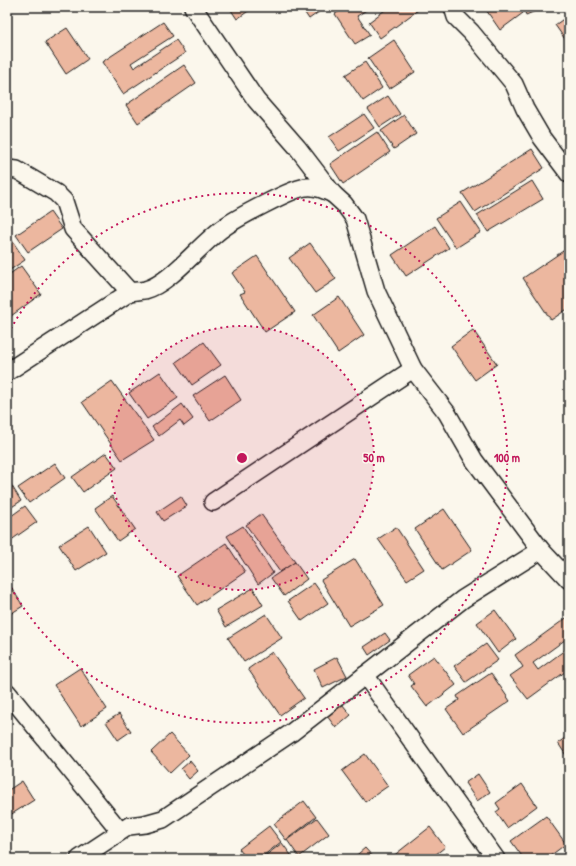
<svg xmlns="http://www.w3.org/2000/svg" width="576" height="866" font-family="'Patrick Hand',sans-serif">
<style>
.building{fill:#ecb79f;stroke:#1c1c1c}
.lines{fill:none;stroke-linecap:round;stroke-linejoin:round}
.minor-casing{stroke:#1c1c1c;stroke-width:20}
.minor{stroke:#fbf7ec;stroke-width:17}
.ring{fill:none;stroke:#c2185b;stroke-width:2;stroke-dasharray:2 4}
.centre{fill:#c2185b;stroke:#fbf7ec;stroke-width:2}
.ring-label{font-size:12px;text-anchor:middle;font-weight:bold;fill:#c2185b;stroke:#fbf7ec;stroke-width:3;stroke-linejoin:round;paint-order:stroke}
</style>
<rect width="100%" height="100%" fill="#fbf7ec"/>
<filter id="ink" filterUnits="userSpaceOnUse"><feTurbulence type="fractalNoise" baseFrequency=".025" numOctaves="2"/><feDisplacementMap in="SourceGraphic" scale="8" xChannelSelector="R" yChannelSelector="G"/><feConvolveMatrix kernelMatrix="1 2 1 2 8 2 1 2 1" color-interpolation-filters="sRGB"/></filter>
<g filter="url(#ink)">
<!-- building -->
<g class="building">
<polygon points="60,7 69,7 63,11"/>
<polygon points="229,7 254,7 237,19"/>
<polygon points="301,7 322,7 323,9 309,19"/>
<polygon points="346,7 371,7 357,16 370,35 355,44 335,14"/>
<polygon points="389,7 422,7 380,38 369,22"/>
<polygon points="484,7 519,7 523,13 500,30"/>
<polygon points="523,7 545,7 526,15"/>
<polygon points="569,15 569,40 567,42 555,25"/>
<polygon points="163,22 173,36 131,63 134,68 176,40 185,53 123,94 102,62"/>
<polygon points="67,28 88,59 66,74 45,42"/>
<polygon points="394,40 415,72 389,89 368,58"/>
<polygon points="365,62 382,88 363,101 345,75"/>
<polygon points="184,65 196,83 138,123 126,105"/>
<polygon points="388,96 400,114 380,127 368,109"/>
<polygon points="364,114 374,128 339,151 329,137"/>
<polygon points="404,115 416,134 394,149 381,131"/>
<polygon points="377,132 390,152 343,184 330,164"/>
<polygon points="532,149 544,168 475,212 462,193"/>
<polygon points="532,181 543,199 488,232 477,215"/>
<polygon points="461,202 481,232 456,248 436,218"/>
<polygon points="50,212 62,229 28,252 16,235"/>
<polygon points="435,226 449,248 406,276 392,255"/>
<polygon points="11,239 25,260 7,272 7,242"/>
<polygon points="310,243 336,279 315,293 289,258"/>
<polygon points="569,247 569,308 551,320 523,278"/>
<polygon points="257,256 295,312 265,332 240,294 245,292 232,273"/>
<polygon points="21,266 41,294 11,316 7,310 7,276"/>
<polygon points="339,297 364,335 338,353 313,315"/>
<polygon points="473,330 497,364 475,380 451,346"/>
<polygon points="204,342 221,365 192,385 176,362"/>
<polygon points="160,372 178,398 147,419 129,393"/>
<polygon points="225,375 241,400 210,421 193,396"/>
<polygon points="112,381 154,440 122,460 82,402"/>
<polygon points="182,404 193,419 184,426 180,420 159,436 152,427"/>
<polygon points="106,453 117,468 83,492 72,477"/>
<polygon points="55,463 65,478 29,503 18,488"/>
<polygon points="7,478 21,501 7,510"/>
<polygon points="112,496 135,529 118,541 95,508"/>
<polygon points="181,496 187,506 163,521 157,512"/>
<polygon points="25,506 37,522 7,543 7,519"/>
<polygon points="444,509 472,550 442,570 415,529"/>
<polygon points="261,514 295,562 280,572 246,525"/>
<polygon points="89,526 106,552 76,571 59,545"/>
<polygon points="243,526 273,573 258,584 227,536"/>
<polygon points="396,527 424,569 407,580 378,539"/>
<polygon points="226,543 245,572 197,605 177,576"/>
<polygon points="355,559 384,605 349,626 321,580"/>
<polygon points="295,562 307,579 284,596 271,578"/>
<polygon points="8,582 23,606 7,616 7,583"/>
<polygon points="314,583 328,603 302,621 288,601"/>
<polygon points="253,588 263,605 226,627 216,610"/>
<polygon points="495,610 516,639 498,653 477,623"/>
<polygon points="266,614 282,638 244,662 228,638"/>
<polygon points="569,616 569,637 533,663 538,670 569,647 569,669 528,699 510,676 523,667 515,655"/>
<polygon points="385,633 390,640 369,655 364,647"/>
<polygon points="486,644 498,660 466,682 454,666"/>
<polygon points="272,652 304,698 280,715 248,669"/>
<polygon points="434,656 456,685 427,707 411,686 414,684 408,675"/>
<polygon points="337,657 347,676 323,688 314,669"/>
<polygon points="80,668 107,709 81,726 54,685"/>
<polygon points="491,673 510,701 463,733 446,709 459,700 457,696"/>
<polygon points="342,704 351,715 336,728 327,716"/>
<polygon points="119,714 131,731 118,740 106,722"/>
<polygon points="170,734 189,755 170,773 151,752"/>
<polygon points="569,735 569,760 558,743"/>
<polygon points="365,754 388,786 365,802 342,771"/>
<polygon points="190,761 198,771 189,779 181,769"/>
<polygon points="478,774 490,792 477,801 465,783"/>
<polygon points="22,781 34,800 7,817 7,791"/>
<polygon points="522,784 537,806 507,828 496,812 500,809 496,803"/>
<polygon points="304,801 316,817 286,840 274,824"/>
<polygon points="546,816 566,844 546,859 524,859 511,841"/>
<polygon points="317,818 329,834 299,857 287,840"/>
<polygon points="269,826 281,842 259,859 247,859 239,849"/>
<polygon points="430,827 445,847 430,859 394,859 392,857"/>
<polygon points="282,843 294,859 261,859"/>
<polygon points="365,848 375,859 352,859"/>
<polygon points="447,853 451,859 439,859"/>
</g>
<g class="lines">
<defs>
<g id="minor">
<polyline points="193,7 256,100 297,147 333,194 344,204 355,219 376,291 413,369 447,413 474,460 541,550 569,580"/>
<polyline points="453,7 456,17 471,32 514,84 525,109 542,138 569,174"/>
<polyline points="7,169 17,170 56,193 64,201 73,229 130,292"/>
<path d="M7 372 130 292C134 291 140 291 145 290 170 284 200 244 223 228 235 219 294 187 307 187 316 186 325 190 333 194"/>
<polyline points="213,502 413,369"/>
<polyline points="365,675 496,859"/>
<polyline points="7,692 120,831"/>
<polyline points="79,859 129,826 145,824 163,819 291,733 463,599 541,550"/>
</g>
</defs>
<!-- minor casing -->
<use href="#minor" class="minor-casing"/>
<!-- minor -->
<use href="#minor" class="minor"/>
</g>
</g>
<!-- distance rings -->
<circle cx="242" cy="458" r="132" fill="#c2185b" fill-opacity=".12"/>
<g class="ring">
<circle cx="242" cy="458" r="132"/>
<path d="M8 334A265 265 0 1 1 8 582"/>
</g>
<circle cx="242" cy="458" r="6" class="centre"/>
<g class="ring-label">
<text x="374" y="462">50 m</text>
<text x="507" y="462">100 m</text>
</g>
<!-- margin -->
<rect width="576" height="866" fill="none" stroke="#fbf7ec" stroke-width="24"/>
<rect x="12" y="12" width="552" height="842" fill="none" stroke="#1c1c1c" stroke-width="1.5" filter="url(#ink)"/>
</svg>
